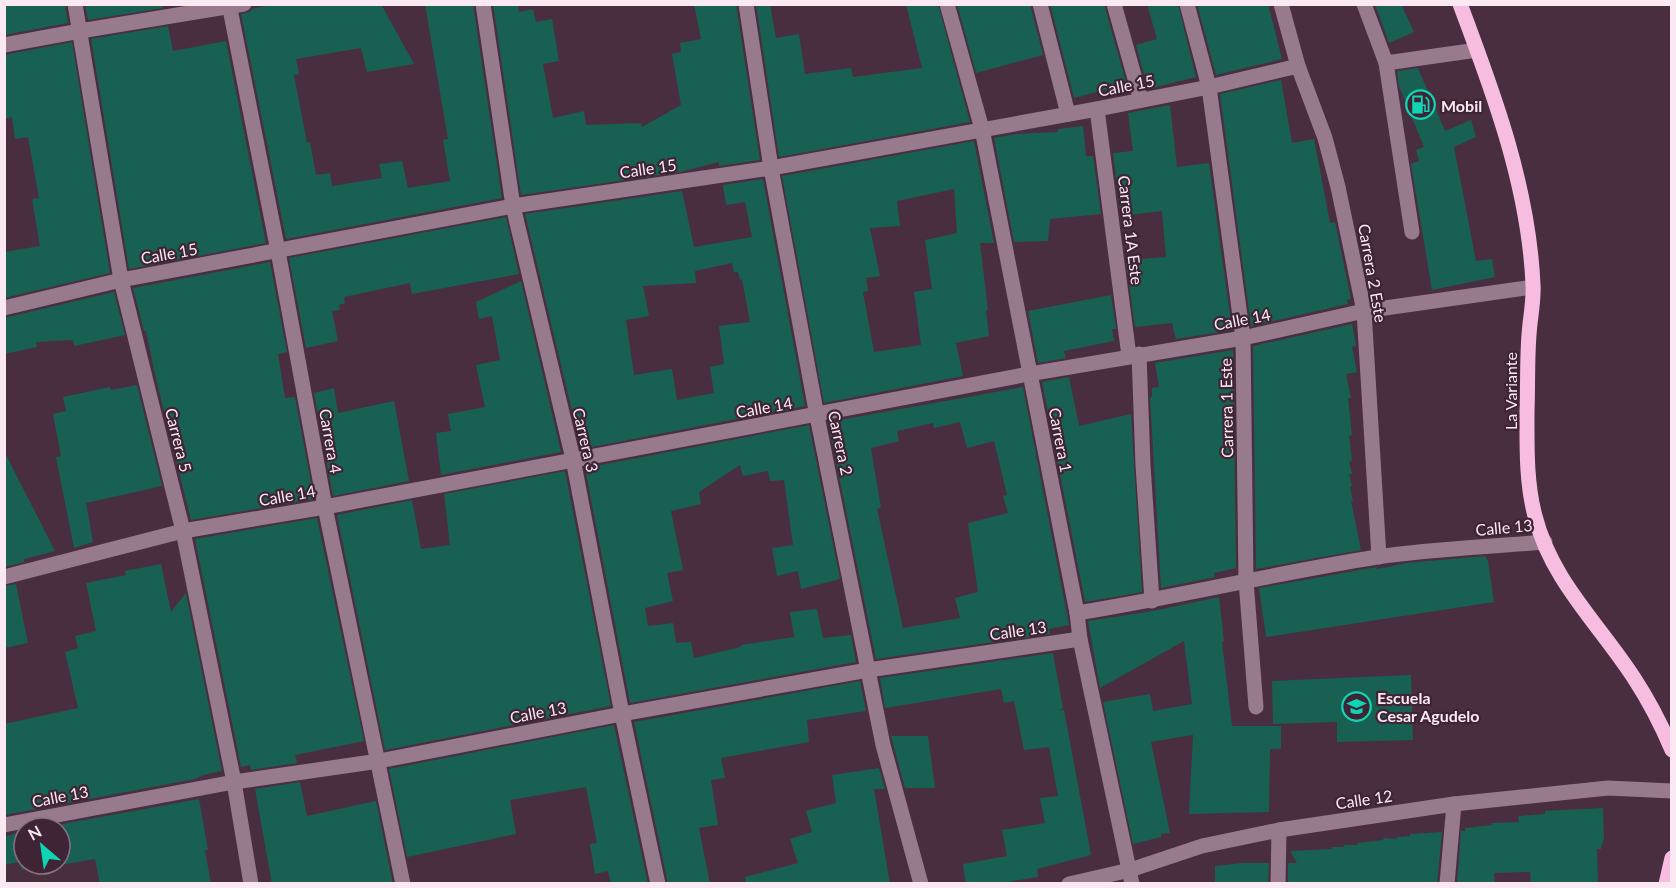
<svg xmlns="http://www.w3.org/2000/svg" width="1676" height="888" font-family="Lato,sans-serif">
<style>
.building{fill:#186152;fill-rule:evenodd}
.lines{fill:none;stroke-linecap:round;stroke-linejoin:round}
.minor{stroke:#977b8c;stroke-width:15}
.major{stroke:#f6bde0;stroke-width:15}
.labels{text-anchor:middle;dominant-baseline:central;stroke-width:4.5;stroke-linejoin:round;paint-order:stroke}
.street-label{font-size:16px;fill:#fae8f2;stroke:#3e2434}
.poi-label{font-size:16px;font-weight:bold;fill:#fae8f2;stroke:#3e2434;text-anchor:start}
</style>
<rect width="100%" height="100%" fill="#492e3f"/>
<!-- building -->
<g class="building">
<polygon points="4,4 65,4 68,23 4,35"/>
<polygon points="85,4 162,4 163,8 88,20"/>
<polygon points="275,4 381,4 414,64 367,72 361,48 296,59 299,74 294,75 307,143 310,142 316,175 330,173 332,186 382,178 379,164 402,161 408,188 450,181 443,140 448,139 425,4 473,4 502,198 286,239 241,14 250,12 252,9"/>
<polygon points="493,4 518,4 519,12 533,9 536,22 552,19 559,61 543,64 553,118 584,111 586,125 641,123 642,127 681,105 672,54 681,52 680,43 701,39 694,4 736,4 760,160 719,166 719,162 680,172 521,195"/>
<polygon points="756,4 770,4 776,38 799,34 805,74 851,68 853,77 922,68 906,4 938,4 970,122 779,157"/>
<polygon points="957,4 1030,4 1043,55 976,73"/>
<polygon points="1050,4 1104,4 1129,93 1126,93 1124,85 1074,98"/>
<polygon points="1147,4 1178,4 1196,77 1148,89 1136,45 1157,39"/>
<polygon points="1197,4 1268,4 1282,59 1216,75"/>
<polygon points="1375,4 1401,4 1414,32 1389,43"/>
<polygon points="168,26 173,51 226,41 266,243 129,269 91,39"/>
<polygon points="72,42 110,273 4,298 4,252 40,246 32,199 39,198 28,137 15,139 12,117 4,119 4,55"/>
<polygon points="1418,68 1445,131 1471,120 1476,137 1454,147 1476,261 1492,259 1495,277 1432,290 1411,164 1419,161 1416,150 1424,147 1399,86 1397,71"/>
<polygon points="1281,80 1292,143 1314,139 1330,223 1335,222 1351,299 1347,300 1348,304 1251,326 1220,94"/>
<polygon points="1170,105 1177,167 1209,163 1232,330 1176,339 1172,323 1135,327 1126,260 1166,257 1162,211 1121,216 1113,153 1133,151 1128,113"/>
<polygon points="1083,126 1086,156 1093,156 1101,214 1050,219 1048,241 1014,242 994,138 1016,134 1058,132 1058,129"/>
<path d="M974 141 994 243H980L988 310 986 311 989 336 956 343 963 376 824 403 782 176ZM954 189 957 233 925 240 932 289 914 292 921 345 874 352 863 292 868 291 866 278 880 276 870 228 900 226 897 201Z"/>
<path d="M763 179 805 406 581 449 525 214 682 191 694 247 752 237 745 202 726 205 723 185ZM732 263 734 272H738L740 280 742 279 750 322 719 326 724 364 710 367 714 393 677 400 672 369 634 375 626 320 649 316 643 286 696 283 695 271Z"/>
<polygon points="506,217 519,274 412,294 410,283 344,297 345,303 339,305 340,310 332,311 338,341 306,348 289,258"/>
<polygon points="270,262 287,352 278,354 285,398 295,397 314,499 191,520 155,375 146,331 144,331 133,288"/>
<polygon points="521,281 561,452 441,475 436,433 451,431 448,414 485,407 476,365 500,360 492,316 479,319 476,302"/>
<polygon points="114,292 125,335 74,346 73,340 36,342 37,347 4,354 4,318"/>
<polygon points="1111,295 1116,329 1112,329 1114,341 1064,351 1066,358 1038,363 1028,311"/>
<polygon points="1352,324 1356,346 1352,347 1357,372 1346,374 1351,398 1348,398 1352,435 1349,436 1352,461 1349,462 1352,474 1349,474 1352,486 1350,487 1353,501 1351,501 1361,550 1256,569 1253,346"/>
<polygon points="1233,350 1236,568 1214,573 1215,577 1161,588 1150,397 1152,397 1152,388 1159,387 1155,363"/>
<polygon points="1069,377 1079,426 1131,414 1142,592 1085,602 1042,382"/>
<polygon points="137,385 162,486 86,503 93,542 74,548 56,457 61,456 53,414 66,411 63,397 110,387 111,390"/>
<path d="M1023 387 1069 625 1049 629 1050 634 876 659 828 422ZM960 422 967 448 994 441 1007 495 1003 496 1008 513 968 523 978 592 955 598 960 618 903 628 877 509 881 508 871 448 899 441 897 431 933 423 934 428Z"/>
<polygon points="334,388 338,413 394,401 409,481 333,496 314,393"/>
<polygon points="809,425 840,579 801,589 798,571 777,576 772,548 793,545 784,480 770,481 768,471 743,476 740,465 699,492 701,504 671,511 683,570 667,573 673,601 645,608 648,626 673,623 676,643 691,642 694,658 741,647 741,645 794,637 790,612 817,609 823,638 851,635 856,662 630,703 585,468"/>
<polygon points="4,451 55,551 24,559 24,562 4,567"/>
<polygon points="565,471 611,706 385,750 337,515 412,500 421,549 450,545 444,494"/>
<polygon points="317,518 364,741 295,755 297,763 251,770 250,765 241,767 195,539"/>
<polygon points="1485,556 1488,561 1494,602 1266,637 1259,588 1377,567 1377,569 1407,563"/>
<polygon points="161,564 171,612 186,593 222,771 203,775 195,779 4,815 4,724 78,708 65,652 78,648 75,636 96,631 86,583 126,575 125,571"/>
<polygon points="16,584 28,643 4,648 4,586"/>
<polygon points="1219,597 1224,641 1222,642 1232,726 1281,726 1281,749 1270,749 1269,812 1189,814 1193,735 1151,742 1170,833 1161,834 1161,837 1133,844 1103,702 1150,694 1153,711 1192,704 1184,641 1100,688 1088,621 1153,611"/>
<polygon points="1053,653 1063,708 1059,711 1064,710 1091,855 1037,869 1038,877 1012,881 1012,884 966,884 963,864 1007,856 1002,830 1045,823 1040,798 1058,796 1049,747 1024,750 1014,701 1004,703 1001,689 885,708 880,678"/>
<polygon points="1411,675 1413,740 1337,742 1337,722 1273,724 1272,681"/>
<polygon points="860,681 866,711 807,720 809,742 721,758 725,778 711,780 718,825 699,828 710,884 668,884 634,722"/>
<polygon points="614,725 648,884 611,884 608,871 595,874 590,844 597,843 586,787 510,800 516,834 407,857 389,769"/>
<polygon points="891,736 928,736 935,788 905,788"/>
<polygon points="879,768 885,789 874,789 890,884 746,884 745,877 798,863 790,839 812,832 806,811 836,803 832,775"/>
<polygon points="300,782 307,816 376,801 393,884 272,884 255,789"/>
<polygon points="199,799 208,850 205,850 211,884 100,884 95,859 60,865 60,828 41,828"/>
<polygon points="1603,808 1604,838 1601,849 1597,849 1598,884 1531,884 1530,872 1494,873 1495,884 1457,884 1461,831 1465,831 1465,828 1492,825 1492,823 1519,822 1518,816 1545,814 1545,811"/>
<polygon points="24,831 24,869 22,870 19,862 4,865 4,837"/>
<polygon points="1442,832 1437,884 1288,884 1288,863 1297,863 1290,851 1332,849 1332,847 1344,847 1344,845 1358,845 1357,843 1383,840 1384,838 1397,839 1397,837 1410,836 1410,834"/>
<polygon points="1242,863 1269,863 1268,884 1215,884 1215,866"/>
</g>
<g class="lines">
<!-- minor -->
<g class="minor">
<polyline points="75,4 121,280 183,531 234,782 251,884"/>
<polyline points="229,4 278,251 325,507 403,884"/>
<polyline points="483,4 513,206 573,459 622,714 658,884"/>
<polyline points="746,4 771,168 817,416 883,745 921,884"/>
<polyline points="947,4 982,129 1077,613 1080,639 1132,884"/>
<polyline points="1040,4 1068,114"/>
<polyline points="1114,4 1141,100"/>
<polyline points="1187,4 1209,87 1243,338 1246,581 1256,707"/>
<polyline points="1281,4 1298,66 1325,138 1338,187 1364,311 1379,557"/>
<polyline points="1364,4 1386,63 1477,50"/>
<polyline points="4,45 80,31 244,4"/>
<polyline points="1386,63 1412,232"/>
<polyline points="1097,109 1129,356"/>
<polyline points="4,308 121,280 513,206 771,168 1097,109 1209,87 1298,66"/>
<polyline points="1139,354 1143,465 1152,601"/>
<polyline points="4,577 183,531 325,507 1029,374 1243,338 1364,311 1533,287"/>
<path d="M1077 613C1177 597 1276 573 1377 557 1432 549 1489 547 1545 542"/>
<polyline points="4,825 234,782 379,761 622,714 868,670 1080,639"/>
<polyline points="1069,884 1130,870 1202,846 1279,830 1454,804 1608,788 1672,791"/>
<polyline points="1278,884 1279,830"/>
<polyline points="1447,884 1454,804"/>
</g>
<!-- major -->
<g class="major">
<path d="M1460 4C1494 94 1529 188 1533 285 1534 301 1530 318 1529 335 1527 360 1528 386 1527 412 1527 447 1526 482 1535 516 1551 580 1599 624 1634 678 1649 701 1661 724 1672 750"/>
<polyline points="1666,884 1672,858"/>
</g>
</g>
<!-- icons -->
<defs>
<symbol id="fuel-ring" viewBox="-11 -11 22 22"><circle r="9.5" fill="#3e2434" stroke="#10d5b4" stroke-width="1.5"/><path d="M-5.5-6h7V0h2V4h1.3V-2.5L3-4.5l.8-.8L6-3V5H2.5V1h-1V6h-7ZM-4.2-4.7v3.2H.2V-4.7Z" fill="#10d5b4"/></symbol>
<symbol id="school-ring" viewBox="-11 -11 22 22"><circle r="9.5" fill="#3e2434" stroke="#10d5b4" stroke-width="1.5"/><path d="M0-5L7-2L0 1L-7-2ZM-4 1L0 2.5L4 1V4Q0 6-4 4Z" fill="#10d5b4"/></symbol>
</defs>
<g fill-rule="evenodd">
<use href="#fuel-ring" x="1404" y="88" width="33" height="33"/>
<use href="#school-ring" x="1340" y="690" width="33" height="33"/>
</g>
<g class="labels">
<!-- street labels -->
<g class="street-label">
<text transform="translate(1126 85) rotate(-11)">Calle 15</text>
<text transform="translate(648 168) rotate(-8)">Calle 15</text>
<text transform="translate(1131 230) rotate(83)">Carrera 1A Este</text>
<text transform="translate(169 253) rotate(-10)">Calle 15</text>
<text transform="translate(1373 273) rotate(80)">Carrera 2 Este</text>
<text transform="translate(1242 319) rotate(-11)">Calle 14</text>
<text transform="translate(1510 391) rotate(-90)">La Variante</text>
<text transform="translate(764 407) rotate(-10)">Calle 14</text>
<text transform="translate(1226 408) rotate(-91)">Carrera 1 Este</text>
<text transform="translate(179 440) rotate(76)">Carrera 5</text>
<text transform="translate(586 440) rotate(77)">Carrera 3</text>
<text transform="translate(1061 440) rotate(79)">Carrera 1</text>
<text transform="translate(331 441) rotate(80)">Carrera 4</text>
<text transform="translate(841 443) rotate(78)">Carrera 2</text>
<text transform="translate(287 495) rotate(-10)">Calle 14</text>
<text transform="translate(1504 527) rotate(-5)">Calle 13</text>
<text transform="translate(1018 630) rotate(-8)">Calle 13</text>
<text transform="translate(538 712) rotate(-11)">Calle 13</text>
<text transform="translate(60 796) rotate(-11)">Calle 13</text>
<text transform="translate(1364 799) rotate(-8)">Calle 12</text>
</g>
<!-- poi labels -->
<g class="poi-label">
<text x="1441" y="105">Mobil</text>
<text x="1377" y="697">Escuela<tspan x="1377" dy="18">Cesar Agudelo</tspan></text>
</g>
</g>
<!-- border -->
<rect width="1676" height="888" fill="none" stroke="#fae8f2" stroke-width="12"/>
<!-- north arrow -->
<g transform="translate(42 846) rotate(331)"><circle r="28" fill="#3e2434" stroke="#897280" stroke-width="1.5"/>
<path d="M0-4.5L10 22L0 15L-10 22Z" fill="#10d5b4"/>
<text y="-9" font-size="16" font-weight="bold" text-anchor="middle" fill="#fae8f2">N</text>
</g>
</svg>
